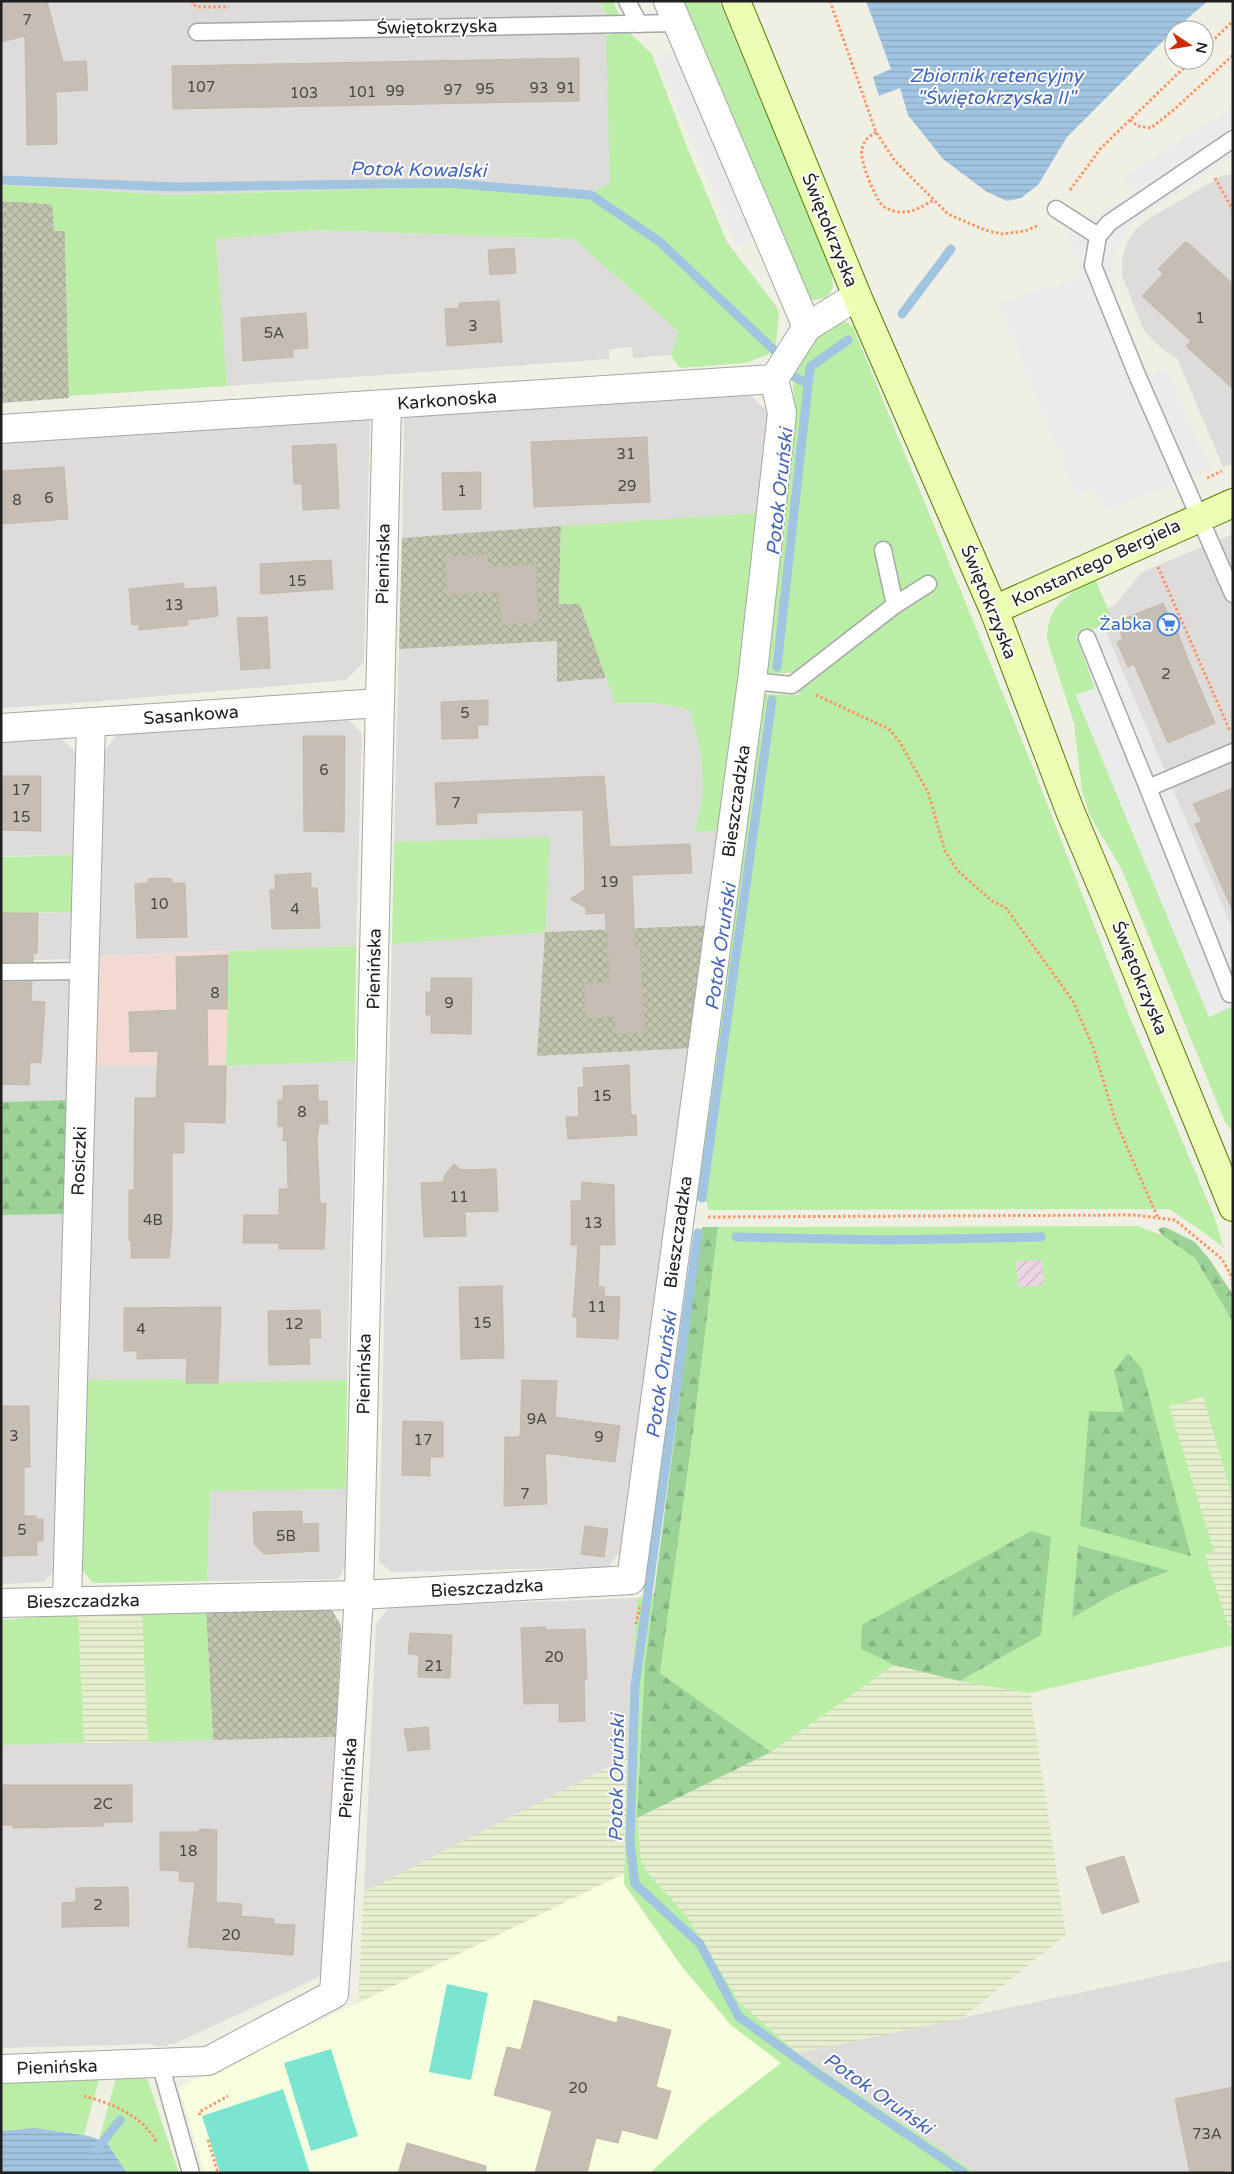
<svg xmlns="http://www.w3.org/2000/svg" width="1234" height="2174" font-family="'Varela Round',sans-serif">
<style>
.residential{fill:#dddcdb}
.commercial{fill:#f2dad2}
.industrial{fill:url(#industrial-furrows)}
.education{fill:#f8ffde}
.construction{fill:url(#construction-cross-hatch)}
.farmland{fill:url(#farmland-rules)}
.grass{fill:#baeea6;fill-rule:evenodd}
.forest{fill:url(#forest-firs)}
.pitch{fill:#7ce5d2}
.parking{fill:#ebebeb}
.water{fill:url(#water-rules)}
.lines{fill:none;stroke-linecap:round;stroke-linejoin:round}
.stream{stroke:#a1c5e1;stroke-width:9}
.building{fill:#c5beb4;stroke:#c3b8a5}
.lane-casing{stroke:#a6a6a6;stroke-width:19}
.street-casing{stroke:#a6a6a6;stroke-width:30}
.secondary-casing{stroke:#547b00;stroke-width:30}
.path{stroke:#ff9666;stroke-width:3;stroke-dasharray:2.5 2.5;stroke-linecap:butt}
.lane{stroke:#fff;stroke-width:16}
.street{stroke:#fff;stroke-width:28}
.secondary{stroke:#ebfeb4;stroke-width:28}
.labels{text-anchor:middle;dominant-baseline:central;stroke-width:4;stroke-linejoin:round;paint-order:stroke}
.number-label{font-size:15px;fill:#484744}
.street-label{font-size:18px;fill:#1f1f1f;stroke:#fff}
.shop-label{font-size:18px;fill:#366cbe;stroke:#fff;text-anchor:end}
.water-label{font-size:19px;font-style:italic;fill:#4465b5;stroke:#fff}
</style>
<defs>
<pattern id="industrial-furrows" width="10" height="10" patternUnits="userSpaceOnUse" patternTransform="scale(1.25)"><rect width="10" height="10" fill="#ead5e2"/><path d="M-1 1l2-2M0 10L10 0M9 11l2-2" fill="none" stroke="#c8b6c1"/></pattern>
<pattern id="construction-cross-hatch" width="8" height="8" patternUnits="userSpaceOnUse" patternTransform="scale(1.25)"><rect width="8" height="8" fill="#c1c5af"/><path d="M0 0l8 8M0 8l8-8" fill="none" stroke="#a5a996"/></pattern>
<pattern id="farmland-rules" width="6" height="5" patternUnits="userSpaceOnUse" patternTransform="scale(1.25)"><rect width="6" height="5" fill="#e7f0ce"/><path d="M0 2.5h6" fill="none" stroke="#c6cdb0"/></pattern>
<pattern id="forest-firs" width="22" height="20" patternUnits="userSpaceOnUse" patternTransform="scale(1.25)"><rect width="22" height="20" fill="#9bd296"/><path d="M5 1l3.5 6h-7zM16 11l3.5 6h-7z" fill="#85b481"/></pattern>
<pattern id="water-rules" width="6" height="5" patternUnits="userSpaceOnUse" patternTransform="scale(1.25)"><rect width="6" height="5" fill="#a1c5e1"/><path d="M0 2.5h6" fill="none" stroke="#8aa9c1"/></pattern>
</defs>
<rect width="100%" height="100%" fill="#f0efe4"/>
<!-- residential -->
<g class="residential">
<polygon points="1,1 600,1 606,13 610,183 584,196 466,186 175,195 1,185"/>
<polygon points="1224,175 1233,175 1233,463 1223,467 1177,358 1165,351 1144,331 1122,276 1122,259 1126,245 1134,231 1148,219"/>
<polygon points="316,230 574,239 679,332 671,355 633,358 632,347 609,349 609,359 227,386 216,239"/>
<polygon points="748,393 769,413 759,513 402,538 404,416"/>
<polygon points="370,419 364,662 346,680 90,702 1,708 1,443"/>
<polygon points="1233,534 1233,1043 1071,623 1115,605 1142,572"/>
<polygon points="557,641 557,682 606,678 615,703 658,703 690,710 701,754 703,792 695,832 724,830 711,925 545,932 693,1048 625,1545 608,1567 392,1572 379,1562 392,944 544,932 550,838 394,842 399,649"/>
<polygon points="346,717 362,734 356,946 97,956 104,752 117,734"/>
<polygon points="61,739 76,752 74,855 1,856 1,742"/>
<polygon points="72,912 71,959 1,961 38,913"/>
<polygon points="70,981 67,1100 1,1102 1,982"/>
<polygon points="355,1061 347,1380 186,1383 179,1379 85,1380 93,1065 226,1066"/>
<polygon points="63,1214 57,1389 57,1568 44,1582 1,1584 1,1215"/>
<polygon points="346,1489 345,1566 338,1579 207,1581 210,1491"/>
<polygon points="637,1598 628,1757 364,1892 376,1624 389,1607"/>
<polygon points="336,1737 321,1976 174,2044 168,2044 168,2046 154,2046 153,2044 1,2048 1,1745"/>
<polygon points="1233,1960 1233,2173 976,2173 797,2053"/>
</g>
<!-- commercial -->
<polygon class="commercial" points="229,951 226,1066 93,1065 97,956"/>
<!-- industrial -->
<polygon class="industrial" points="1042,1259 1044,1286 1018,1288 1016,1261"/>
<!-- education -->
<polygon class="education" points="625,1873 624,1884 683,1968 731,2025 782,2063 704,2123 650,2173 205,2173 179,2087 358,2003"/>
<!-- construction -->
<g class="construction">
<polygon points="1,201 53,204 54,230 65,231 69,398 1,403"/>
<polygon points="561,526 559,604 580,604 606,678 557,682 557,641 399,649 402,538"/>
<polygon points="711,925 693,1048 537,1056 545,932"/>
<polygon points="330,1607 341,1625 336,1737 213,1740 206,1611"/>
</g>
<!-- farmland -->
<g class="farmland">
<polygon points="1203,1397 1233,1500 1233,1640 1205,1555 1214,1551 1169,1406"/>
<polygon points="142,1612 148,1742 84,1743 78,1614"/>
<polygon points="894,1665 960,1681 1030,1693 1066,1935 961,2019 797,2053 739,2002 686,1915 646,1871 641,1861 637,1818 771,1752"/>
<polygon points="628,1757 625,1873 358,2003 364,1892"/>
</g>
<!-- grass -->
<g class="grass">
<polygon points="600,1 613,1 620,17 606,17 606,13"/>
<polygon points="680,1 719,1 831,267 833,288 826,298 813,300 797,283"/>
<polygon points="614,33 630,33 652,54 687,147 727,242 776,306 779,313 776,345 769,354 746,363 680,368 671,355 679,332 574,239 316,230 216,239 227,386 69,396 65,231 54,230 52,204 1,201 1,185 175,195 466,186 584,196 610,183 606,36"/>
<path d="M846 322 853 327 1032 765 1129 1015 1214 1216 1224 1248 1202 1231 1169 1209 708 1210 707 1202 695 1200 761 695 766 694 799 695 801 672 768 674 764 669 794 397C792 385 793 373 798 361 804 346 830 323 846 322Z"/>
<polygon points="759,513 724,830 695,832 703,792 701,754 690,710 658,703 615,703 580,604 559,604 561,526"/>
<path d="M1095 578 1111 617 1103 625 1077 636 1095 689 1076 696 1209 1017 1233 1006V1132L1225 1122 1121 868 1090 816 1082 791 1074 723 1047 639C1048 602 1067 597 1095 578Z"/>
<polygon points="550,837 545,932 392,944 394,842"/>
<polygon points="74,855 72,912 1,913 1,857"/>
<polygon points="356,946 355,1061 226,1066 229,951"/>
<path d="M1137 1226 1162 1235 1195 1258 1233 1322V1500L1203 1397 1169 1406 1214 1551 1205 1555 1233 1640V1645L1030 1693 960 1681 1041 1635 861 1649 894 1665 771 1752 660 1673 693 1432 718 1227ZM1042 1260 1044 1285 1018 1287 1016 1261ZM1090 1411 1124 1412 1080 1526ZM1078 1545 1169 1572 1119 1591 1072 1618Z"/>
<polygon points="179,1379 186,1383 347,1380 346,1489 210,1491 207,1581 93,1583 79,1567 85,1380"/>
<polygon points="654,1594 645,1663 637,1818 641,1861 646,1871 686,1915 739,2002 797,2053 976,2173 650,2173 704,2123 781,2063 731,2025 683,1968 624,1884 628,1757 637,1598"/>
<polygon points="206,1611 213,1740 148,1742 142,1612"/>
<polygon points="78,1614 84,1743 1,1745 1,1620"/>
<polygon points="143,2077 148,2081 179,2173 127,2173 107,2143 99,2140 116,2078"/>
<polygon points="99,2079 84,2135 35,2128 1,2131 1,2083"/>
</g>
<!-- forest -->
<g class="forest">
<polygon points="67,1100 63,1214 1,1215 1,1102"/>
<polygon points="702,1227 718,1227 693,1432 660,1673 771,1752 637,1818 645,1663"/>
<polygon points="1165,1227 1195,1242 1210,1260 1233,1295 1233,1322 1195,1258 1162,1235 1158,1229"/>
<polygon points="1128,1353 1142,1369 1191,1556 1080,1526 1089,1411 1124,1412 1114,1371"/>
<polygon points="1031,1531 1051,1537 1041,1635 960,1681 894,1665 861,1649 862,1625"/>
<polygon points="1078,1545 1170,1571 1119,1591 1072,1618"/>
</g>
<!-- pitch -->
<g class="pitch">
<polygon points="447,1984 488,1993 471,2080 429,2072"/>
<polygon points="331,2049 358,2136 311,2151 284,2063"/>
<polygon points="283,2089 310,2173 220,2173 202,2116"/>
</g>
<!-- parking -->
<g class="parking">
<polygon points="674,50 755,239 737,247 656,58"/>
<polygon points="1233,107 1233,156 1132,223 1118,243 1113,269 1117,298 1148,375 1167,369 1211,469 1106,510 1095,487 1076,495 998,303 1083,277 1067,232 1134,192 1122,177"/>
<polygon points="1103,625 1233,930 1233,1006 1209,1017 1076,695 1095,688 1076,636"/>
</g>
<!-- water -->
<g class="water">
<polygon points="866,1 1208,1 1174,30 1067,137 1038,185 1021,198 1007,201 987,192 943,159 908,115 900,88 879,96 873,77 891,69"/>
<polygon points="35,2128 89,2136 107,2143 127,2173 1,2173 1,2131"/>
</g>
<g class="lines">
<!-- stream -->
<g class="stream">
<polyline points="1,180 176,187 448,183 591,195 660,242 776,352"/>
<polyline points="902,314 951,249"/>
<polyline points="793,376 808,384"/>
<polyline points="777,667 810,367 848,340"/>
<polyline points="702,1198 772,700"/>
<polyline points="698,1233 635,1686 630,1842 635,1884 700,1944 739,2017 820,2075 964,2173"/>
<polyline points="736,1237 888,1240 1041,1237"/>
<polyline points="97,2149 120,2120"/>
</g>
</g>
<!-- building -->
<g class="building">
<polygon points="1,1 47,1 63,62 86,61 88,90 56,92 57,144 27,145 25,36 1,42"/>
<polygon points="579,58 579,101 173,109 172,66"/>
<polygon points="1186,241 1233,284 1233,389 1186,346 1191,341 1142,296 1163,274 1158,269"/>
<polygon points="514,248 516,273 490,275 488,250"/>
<polygon points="499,301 502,342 447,346 445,309 459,308 459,303"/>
<polygon points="306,313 308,348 293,349 293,357 243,361 241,318"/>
<polygon points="647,437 650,502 534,507 531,442"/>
<polygon points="336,444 339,508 303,510 302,484 294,484 292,446"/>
<polygon points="64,467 68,519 1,524 1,471"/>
<polygon points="481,472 481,509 443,510 442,473"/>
<polygon points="488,554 488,567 536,564 539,622 501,625 499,592 447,595 445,557"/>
<polygon points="331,560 333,589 261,594 260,564"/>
<polygon points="184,583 184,589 216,587 218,616 187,620 188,625 139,630 139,624 132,625 129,589"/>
<polygon points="1163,603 1173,625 1175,625 1186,655 1215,723 1168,743 1134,664 1128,667 1117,642 1123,639 1116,622"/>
<polygon points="267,617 270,668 241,670 237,618"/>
<polygon points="488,700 488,725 477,725 478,738 442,739 441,702"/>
<polygon points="303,736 345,736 344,832 304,831"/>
<polygon points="1,776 41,776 41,831 1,830"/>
<polygon points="604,776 610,847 690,844 692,873 632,875 635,947 640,947 645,1032 616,1034 614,1017 586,1019 584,983 610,982 605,913 586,914 586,908 570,899 585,890 583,810 477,813 477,823 437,825 435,783"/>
<polygon points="1233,788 1233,912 1195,824 1202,822 1193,804"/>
<polygon points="311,873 311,888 317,888 320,928 272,929 270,890 275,890 275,875"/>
<polygon points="160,878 172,879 172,883 185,883 187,937 137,938 135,884 148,883 148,879"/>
<polygon points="1,913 38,913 37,953 33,953 33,962 1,962"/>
<polygon points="228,955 227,1009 207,1009 208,1066 226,1066 225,1123 184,1122 184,1153 172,1153 172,1226 169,1258 131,1258 131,1241 129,1241 129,1190 134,1190 135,1098 156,1098 158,1051 130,1052 129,1012 177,1010 176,957"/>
<polygon points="431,978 472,978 471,1034 431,1033 431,1015 426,1015 426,992 431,992"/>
<polygon points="1,982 32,982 31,1001 45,1002 41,1063 30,1062 29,1085 1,1084"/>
<polygon points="629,1065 631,1115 636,1115 637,1135 568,1139 566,1117 579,1117 578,1088 584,1087 583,1068"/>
<polygon points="318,1085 318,1101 327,1101 328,1124 319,1124 317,1140 320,1203 326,1203 324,1249 279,1249 279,1243 243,1243 244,1215 279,1215 279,1189 288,1189 287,1140 283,1141 284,1126 278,1126 278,1100 283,1100 283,1086"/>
<polygon points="454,1164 461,1170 496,1169 498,1211 465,1212 466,1236 424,1237 421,1183 444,1182 444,1176"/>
<polygon points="582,1182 614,1185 615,1245 600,1245 598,1287 604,1287 604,1296 620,1297 618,1339 577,1337 577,1317 573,1317 578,1245 571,1245 571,1201 581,1201"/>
<polygon points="502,1286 504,1358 461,1359 459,1287"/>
<polygon points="221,1307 218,1383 186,1383 187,1358 137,1359 137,1351 124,1351 124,1308"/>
<polygon points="320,1310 321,1338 309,1338 310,1364 269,1365 268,1311"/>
<polygon points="522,1380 557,1381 555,1417 620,1426 615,1462 545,1453 547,1504 504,1506 505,1437 520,1437"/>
<polygon points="1,1406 29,1406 30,1467 24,1467 24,1516 36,1516 36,1519 43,1519 43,1541 37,1541 37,1555 1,1556"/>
<polygon points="403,1421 443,1422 443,1457 430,1457 430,1476 402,1475"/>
<polygon points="302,1511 302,1524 318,1523 319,1551 264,1554 254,1544 253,1512"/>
<polygon points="585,1526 608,1529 604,1557 581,1554"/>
<polygon points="545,1627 546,1630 585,1629 587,1679 584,1680 585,1721 559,1722 559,1703 524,1704 521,1628"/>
<polygon points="410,1633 452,1635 450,1678 418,1677 419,1655 408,1654"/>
<polygon points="428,1727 430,1749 408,1751 404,1729"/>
<polygon points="1,1785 132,1785 132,1822 104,1822 103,1826 13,1828 13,1825 1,1825"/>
<polygon points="200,1829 217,1830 216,1902 242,1904 241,1916 274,1919 274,1924 295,1925 293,1955 188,1947 195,1882 179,1881 180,1871 160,1870 160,1832 199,1832"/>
<polygon points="1124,1856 1139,1902 1102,1914 1086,1867"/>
<polygon points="128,1887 129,1926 62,1927 62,1903 76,1902 76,1888"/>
<polygon points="534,2000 617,2023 618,2016 671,2030 656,2087 671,2091 657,2139 622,2130 618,2143 596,2138 587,2173 535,2173 552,2111 494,2095 507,2047 521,2050"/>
<polygon points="1233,2087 1233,2169 1214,2173 1190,2173 1175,2099"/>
<polygon points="407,2143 486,2166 486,2173 398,2173"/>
</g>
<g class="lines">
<defs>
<g id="lane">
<polyline points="627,1 639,24"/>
<polyline points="197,32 677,23"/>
<polyline points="1233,139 1109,223 1098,236 1093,266 1137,375 1233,594"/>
<polyline points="1056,209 1098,236"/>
<polyline points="883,550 895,605"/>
<polyline points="1087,638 1148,788"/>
<polyline points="752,681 792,685 895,605 928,584"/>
<polyline points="1,972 85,971"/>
<polyline points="1230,994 1148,788 1233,752"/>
<polyline points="160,2063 191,2173"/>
</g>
<g id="street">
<polyline points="668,1 807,327"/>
<polyline points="774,379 807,327 857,296"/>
<polyline points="1,429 774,379"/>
<polyline points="1,728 380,703"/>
<polyline points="67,1601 91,722"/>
<polyline points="1,1603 359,1595 631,1580 752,681 782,413 774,379"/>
<polyline points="1,2069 208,2061 334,1994 359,1595 387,404"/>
</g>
<g id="secondary">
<polyline points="736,1 857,296 994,610 1070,811 1113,913 1233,1207"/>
<polyline points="994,610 1233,503"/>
</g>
</defs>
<!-- lane casing -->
<use href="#lane" class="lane-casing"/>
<!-- street casing -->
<use href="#street" class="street-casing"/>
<!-- secondary casing -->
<use href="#secondary" class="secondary-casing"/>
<!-- path -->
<g class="path">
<polyline points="192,1 192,4 198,7 229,7"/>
<polyline points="830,1 876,132 895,161 948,214 985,230 1002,234 1025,231 1039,225"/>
<polyline points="1204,49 1233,21"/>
<polyline points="1130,120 1138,126 1151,128 1176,108 1233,55"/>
<path d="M876 132C869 136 864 140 862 149 859 160 875 198 883 206 888 210 895 212 901 212 913 213 924 205 934 200"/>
<polyline points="1215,178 1233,210"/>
<polyline points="1070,190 1101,148 1192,60"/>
<polyline points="1207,478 1222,471"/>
<polyline points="1158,567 1230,731"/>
<polyline points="816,695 889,729 899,741 928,792 945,851 957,870 992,901 1006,908 1073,1001 1093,1047 1116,1122 1158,1218"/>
<polyline points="708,1217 1134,1215 1175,1220 1222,1259 1233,1279"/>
<polyline points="636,1624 640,1606"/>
<path d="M84 2096C111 2103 144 2116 157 2143"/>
<polyline points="200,2115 199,2112 228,2096"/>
<polyline points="208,2140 218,2173"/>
</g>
<!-- lane -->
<use href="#lane" class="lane"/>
<!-- street -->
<use href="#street" class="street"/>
<!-- secondary -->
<use href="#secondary" class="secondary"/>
</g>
<!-- icons -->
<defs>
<symbol id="supermarket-ring" viewBox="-11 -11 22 22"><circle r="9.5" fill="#fff" stroke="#3f7fe0" stroke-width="1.5"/><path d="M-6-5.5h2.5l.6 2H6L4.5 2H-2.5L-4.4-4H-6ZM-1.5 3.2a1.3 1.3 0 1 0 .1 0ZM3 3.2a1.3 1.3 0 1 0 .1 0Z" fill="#3f7fe0"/></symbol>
</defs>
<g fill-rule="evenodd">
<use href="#supermarket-ring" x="1156" y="612" width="25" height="25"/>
</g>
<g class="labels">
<!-- number labels -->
<g class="number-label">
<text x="27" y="20">7</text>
<text x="201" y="87">107</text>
<text x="539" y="88">93</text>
<text x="566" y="88">91</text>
<text x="485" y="89">95</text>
<text x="453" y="90">97</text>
<text x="395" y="91">99</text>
<text x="362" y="92">101</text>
<text x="304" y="93">103</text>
<text x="1200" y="318">1</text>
<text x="473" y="326">3</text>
<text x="274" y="333">5A</text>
<text x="626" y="454">31</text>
<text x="627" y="486">29</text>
<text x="462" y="491">1</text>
<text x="49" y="498">6</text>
<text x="17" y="500">8</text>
<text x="297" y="581">15</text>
<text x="174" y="605">13</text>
<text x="1166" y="674">2</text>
<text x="465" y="713">5</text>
<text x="324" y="770">6</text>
<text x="21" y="790">17</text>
<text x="456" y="803">7</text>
<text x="21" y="817">15</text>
<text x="609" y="882">19</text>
<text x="159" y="904">10</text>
<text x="295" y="909">4</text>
<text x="215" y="993">8</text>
<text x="449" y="1003">9</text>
<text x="602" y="1096">15</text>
<text x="302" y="1112">8</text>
<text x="459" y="1197">11</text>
<text x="153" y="1220">4B</text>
<text x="593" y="1223">13</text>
<text x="597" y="1307">11</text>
<text x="482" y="1323">15</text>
<text x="294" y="1324">12</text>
<text x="141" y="1329">4</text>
<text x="537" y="1419">9A</text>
<text x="14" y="1436">3</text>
<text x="599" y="1437">9</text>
<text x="423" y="1440">17</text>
<text x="525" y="1494">7</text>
<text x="22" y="1530">5</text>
<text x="286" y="1536">5B</text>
<text x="554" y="1657">20</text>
<text x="434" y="1666">21</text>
<text x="103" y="1804">2C</text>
<text x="188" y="1851">18</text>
<text x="98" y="1905">2</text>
<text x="231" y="1935">20</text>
<text x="578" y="2088">20</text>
<text x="1207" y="2134">73A</text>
</g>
<!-- street labels -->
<g class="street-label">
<text transform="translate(437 27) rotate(-1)">Świętokrzyska</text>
<text transform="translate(830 230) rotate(68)">Świętokrzyska</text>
<text transform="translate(447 400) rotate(-4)">Karkonoska</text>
<text transform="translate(1096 563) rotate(-25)">Konstantego Bergiela</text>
<text transform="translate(383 564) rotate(-89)">Pienińska</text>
<text transform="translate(989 602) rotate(68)">Świętokrzyska</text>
<text transform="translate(191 715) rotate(-4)">Sasankowa</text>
<text transform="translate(736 801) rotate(-82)">Bieszczadzka</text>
<text transform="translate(374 969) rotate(-89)">Pienińska</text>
<text transform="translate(1140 978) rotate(68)">Świętokrzyska</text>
<text transform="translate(79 1161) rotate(-88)">Rosiczki</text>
<text transform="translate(678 1232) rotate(-82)">Bieszczadzka</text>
<text transform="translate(364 1374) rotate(-89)">Pienińska</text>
<text transform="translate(487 1588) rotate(-3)">Bieszczadzka</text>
<text transform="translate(83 1601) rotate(-1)">Bieszczadzka</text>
<text transform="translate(348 1778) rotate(-86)">Pienińska</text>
<text transform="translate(57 2067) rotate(-2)">Pienińska</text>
</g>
<!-- shop labels -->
<g class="shop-label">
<text x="1152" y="624">Żabka</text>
</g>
<!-- water labels -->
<g class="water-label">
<text x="996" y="76">Zbiornik retencyjny<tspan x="996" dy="22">"Świętokrzyska II"</tspan></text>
<text transform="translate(418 170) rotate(1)">Potok Kowalski</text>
<text transform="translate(780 492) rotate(-84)">Potok Oruński</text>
<text transform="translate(721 947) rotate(-82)">Potok Oruński</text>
<text transform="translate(662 1375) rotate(-82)">Potok Oruński</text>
<text transform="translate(617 1778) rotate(-89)">Potok Oruński</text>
<text transform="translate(878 2094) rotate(35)">Potok Oruński</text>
</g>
</g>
<!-- border -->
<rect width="1234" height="2174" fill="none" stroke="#1f1f1f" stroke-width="5"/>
<!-- north arrow -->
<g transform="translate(1189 45) rotate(102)"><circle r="24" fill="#ffffff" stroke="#a5a5a5"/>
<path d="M0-4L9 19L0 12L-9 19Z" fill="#cd2b00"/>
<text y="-8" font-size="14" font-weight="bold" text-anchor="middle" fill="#1f1f1f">N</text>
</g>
</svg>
